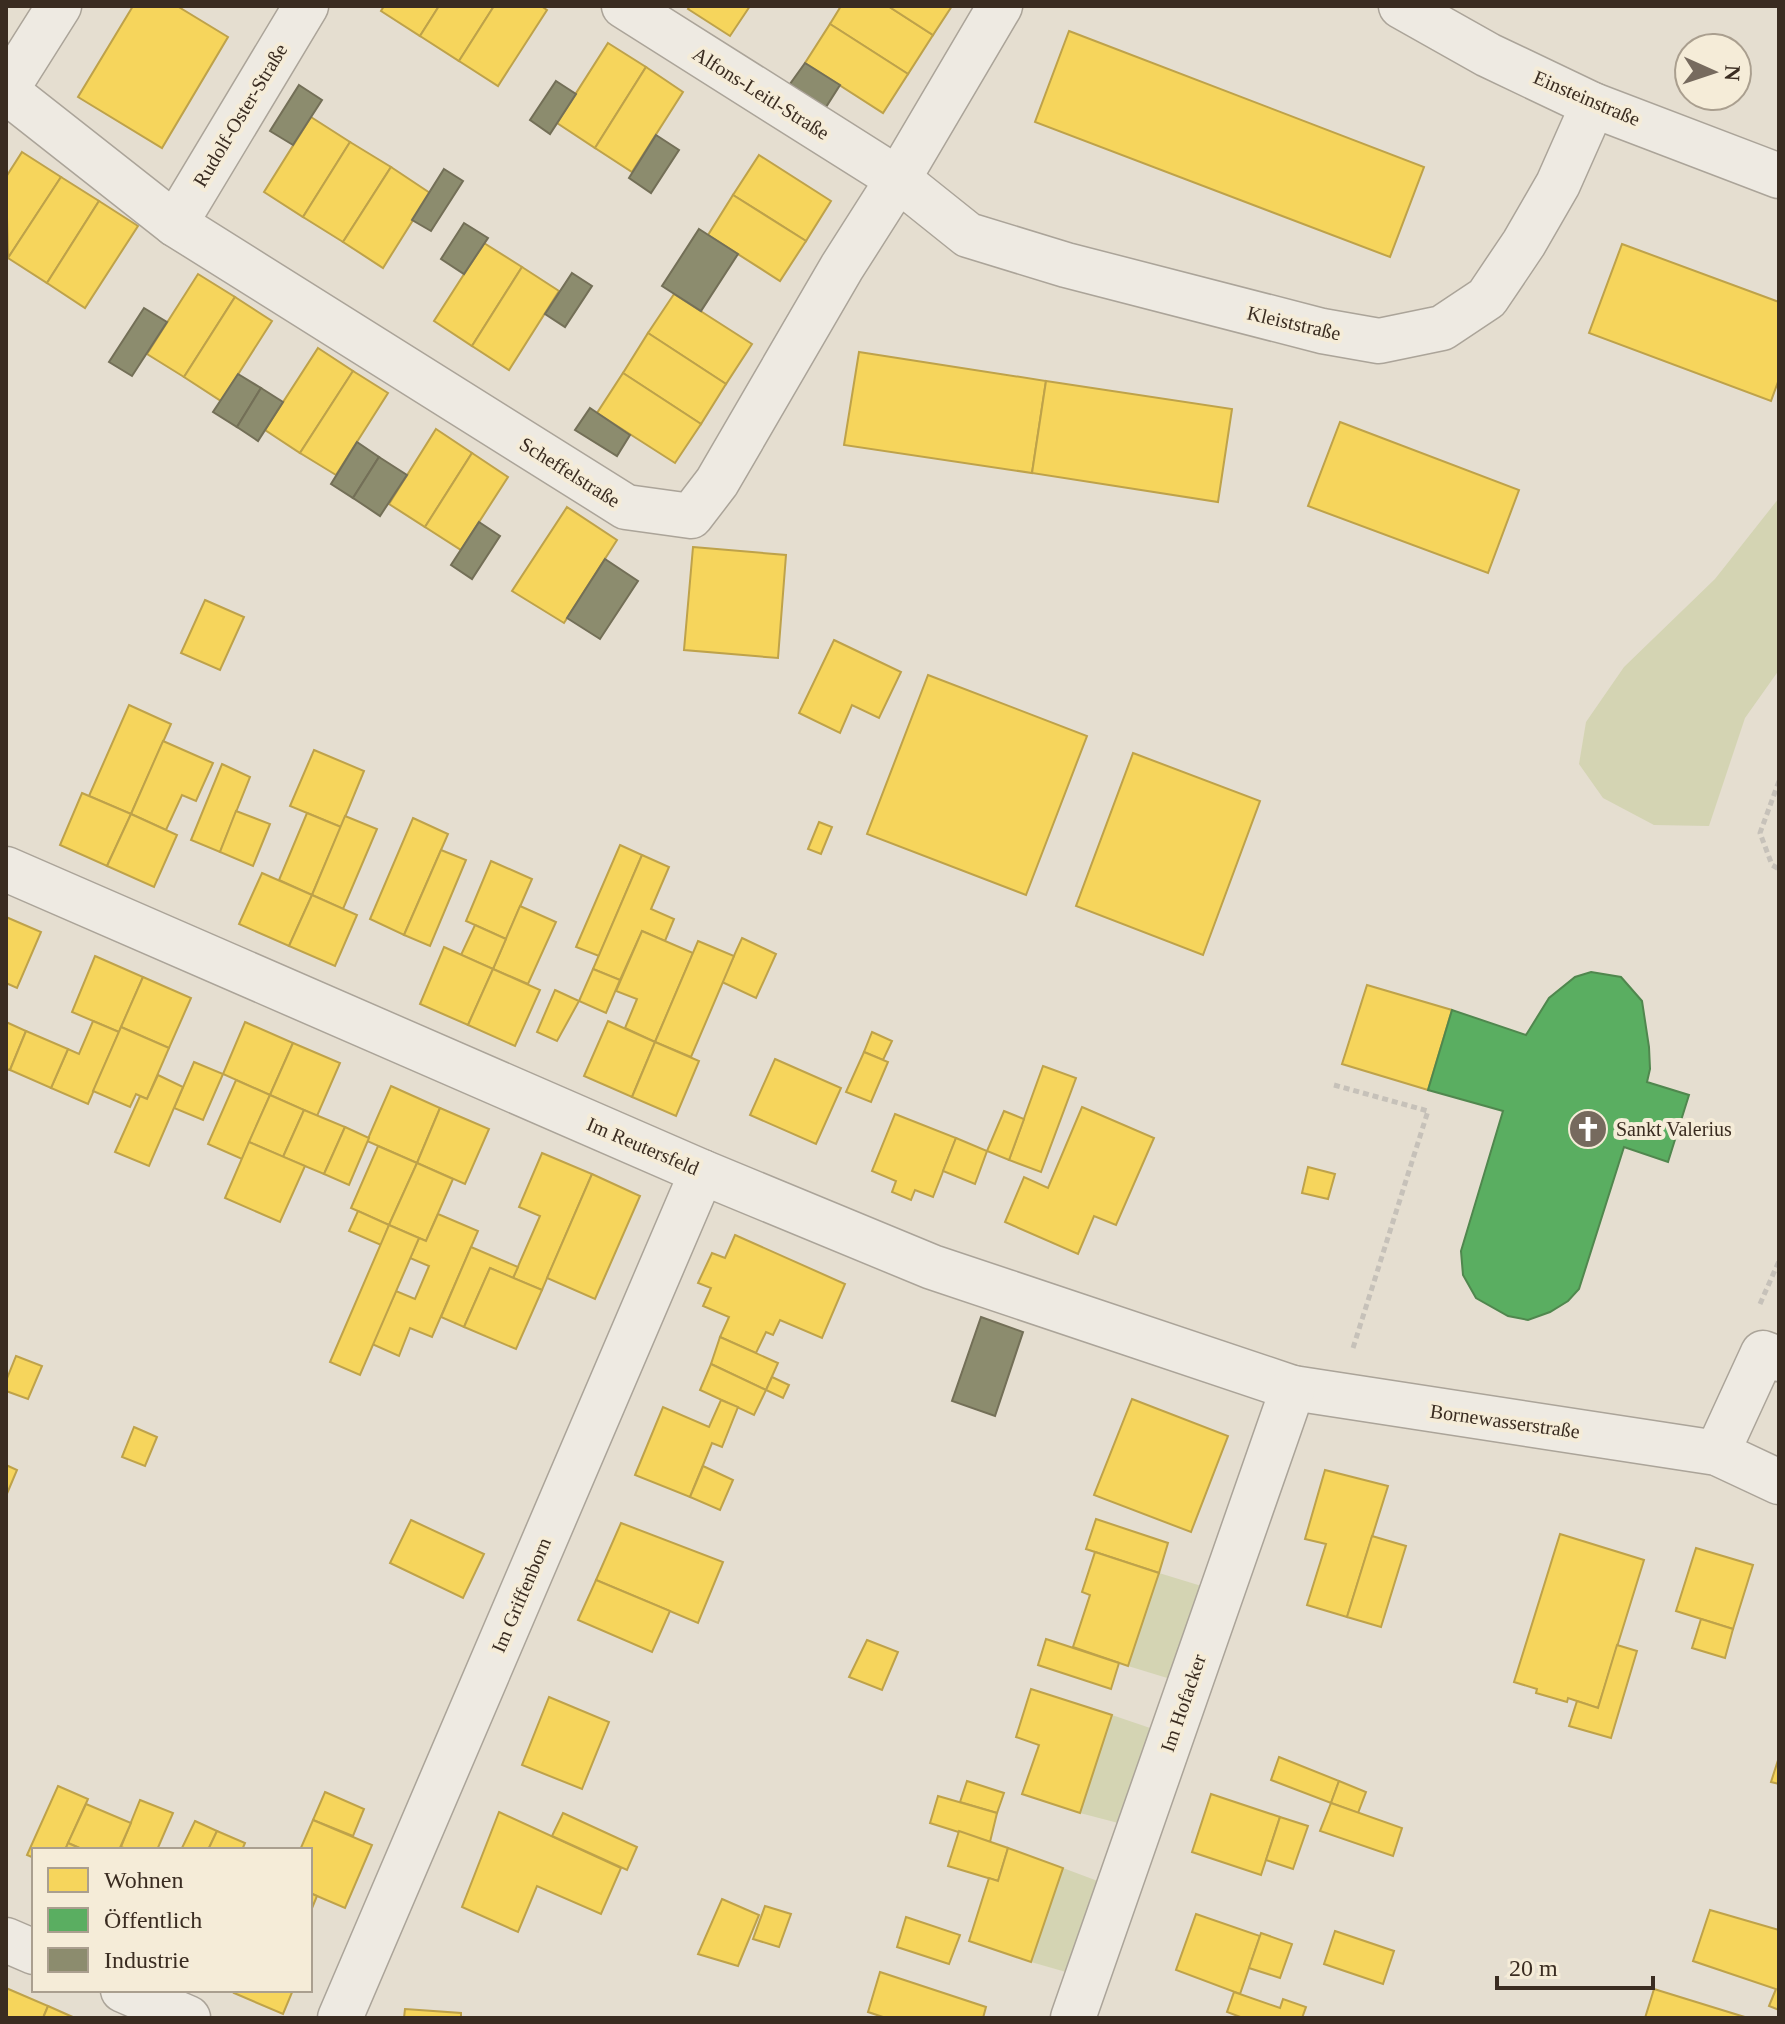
<svg xmlns="http://www.w3.org/2000/svg" width="1785" height="2024" font-family="Georgia,serif">
<style>
.green{fill:#d4d4b3}
.homes{fill:#f6d55c;stroke:#bea24a;stroke-width:2}
.public{fill:#5aae61;stroke:#50874e;stroke-width:2}
.industry{fill:#8c8c6e;stroke:#736f57;stroke-width:2}
.lines{fill:none;stroke-linecap:round;stroke-linejoin:round}
.minor-casing{stroke:#aba499;stroke-width:47}
.tertiary-casing{stroke:#aba499;stroke-width:47}
.path{stroke:#c6c1b9;stroke-width:5;stroke-dasharray:6 4;stroke-linecap:butt}
.minor{stroke:#eeeae2;stroke-width:44}
.tertiary{stroke:#eeeae2;stroke-width:44}
.labels{text-anchor:middle;dominant-baseline:central;stroke-width:8;stroke-linejoin:round;paint-order:stroke}
.street-label{font-size:20px;fill:#3a2c21;stroke:#f5ecd8}
.poi-label{font-size:20px;fill:#3a2c21;stroke:#f5ecd8;text-anchor:start}
</style>
<rect width="100%" height="100%" fill="#e5ded0"/>
<!-- green -->
<g class="green">
<polygon points="1779,498 1779,670 1745,718 1709,826 1654,825 1603,798 1579,764 1586,722 1624,667 1715,579"/>
<polygon points="1159,1573 1208,1588 1177,1681 1128,1666"/>
<polygon points="1112,1715 1153,1729 1122,1824 1080,1813"/>
<polygon points="1063,1868 1103,1883 1073,1974 1031,1962"/>
</g>
<!-- homes -->
<g class="homes">
<polygon points="133,6 177,6 228,37 162,148 78,97"/>
<polygon points="384,6 439,6 420,36 381,11"/>
<polygon points="439,6 494,6 459,61 420,36"/>
<polygon points="494,6 541,6 547,10 498,86 459,61"/>
<polygon points="690,6 750,6 730,36 688,9"/>
<polygon points="841,6 888,6 933,35 908,74 830,24"/>
<polygon points="888,6 952,6 933,35"/>
<polygon points="830,24 908,74 883,113 805,63"/>
<polygon points="1069,31 1424,167 1390,257 1035,122"/>
<polygon points="608,43 646,67 595,148 557,123"/>
<polygon points="646,67 683,92 632,172 595,148"/>
<polygon points="311,117 350,142 303,217 264,192"/>
<polygon points="350,142 391,167 343,242 303,217"/>
<polygon points="22,152 61,177 8,258 6,177"/>
<polygon points="759,155 831,201 806,241 733,195"/>
<polygon points="391,167 430,193 383,268 343,242"/>
<polygon points="61,177 99,201 47,283 8,258"/>
<polygon points="733,195 806,241 780,281 708,235"/>
<polygon points="99,201 138,226 85,308 47,283"/>
<polygon points="484,243 522,267 472,346 434,321"/>
<polygon points="1622,244 1779,302 1779,379 1771,401 1589,333"/>
<polygon points="522,267 559,291 509,370 472,346"/>
<polygon points="198,274 235,297 184,377 147,354"/>
<polygon points="674,294 752,344 726,384 648,333"/>
<polygon points="235,297 272,321 221,401 184,377"/>
<polygon points="648,333 726,384 701,424 623,373"/>
<polygon points="318,348 353,371 300,453 265,430"/>
<polygon points="859,352 1046,381 1032,473 844,445"/>
<polygon points="353,371 388,393 336,475 300,453"/>
<polygon points="623,373 701,424 675,463 597,413"/>
<polygon points="1046,381 1232,409 1218,502 1032,473"/>
<polygon points="1340,422 1519,490 1488,573 1308,506"/>
<polygon points="436,429 472,453 425,527 389,504"/>
<polygon points="472,453 508,477 461,550 425,527"/>
<polygon points="567,507 617,540 564,623 512,591"/>
<polygon points="693,547 786,555 778,658 684,650"/>
<polygon points="205,600 244,617 220,670 181,653"/>
<polygon points="834,640 901,672 879,718 852,705 840,733 799,713"/>
<polygon points="928,675 1087,736 1026,895 867,834"/>
<polygon points="129,705 171,724 131,814 89,796"/>
<polygon points="163,741 213,763 196,801 182,795 166,830 131,814"/>
<polygon points="314,750 364,771 341,827 290,806"/>
<polygon points="1133,753 1260,801 1203,955 1076,906"/>
<polygon points="222,764 250,777 220,852 191,840"/>
<polygon points="82,793 131,814 107,866 60,845"/>
<polygon points="236,811 270,824 253,866 220,852"/>
<polygon points="307,813 341,827 312,895 279,880"/>
<polygon points="131,814 177,835 154,887 107,866"/>
<polygon points="345,816 377,829 343,909 312,895"/>
<polygon points="413,818 448,834 404,935 370,919"/>
<polygon points="819,822 832,827 821,854 808,849"/>
<polygon points="620,845 642,855 599,956 576,947"/>
<polygon points="441,850 466,860 430,946 404,935"/>
<polygon points="642,855 669,867 651,909 674,919 665,941 642,931 620,980 593,969"/>
<polygon points="491,861 532,879 506,939 466,921"/>
<polygon points="262,873 312,895 289,946 239,924"/>
<polygon points="312,895 357,915 335,966 289,946"/>
<polygon points="520,906 556,922 528,984 493,969"/>
<polygon points="6,917 41,932 17,988 6,983"/>
<polygon points="475,925 506,939 493,969 461,955"/>
<polygon points="642,931 693,953 655,1042 625,1028 637,999 616,991"/>
<polygon points="742,938 776,954 756,998 722,982"/>
<polygon points="698,941 734,956 691,1057 655,1042"/>
<polygon points="444,947 493,969 468,1025 420,1004"/>
<polygon points="95,956 143,977 119,1032 72,1012"/>
<polygon points="493,969 540,990 515,1046 468,1025"/>
<polygon points="593,969 620,980 606,1013 579,1001"/>
<polygon points="143,977 191,998 169,1048 121,1027"/>
<polygon points="1367,985 1452,1010 1428,1090 1342,1064"/>
<polygon points="555,990 579,1001 557,1041 537,1032"/>
<polygon points="93,1021 119,1032 88,1104 51,1088 68,1049 79,1054"/>
<polygon points="608,1021 655,1042 632,1097 584,1076"/>
<polygon points="6,1022 26,1031 10,1070 6,1069"/>
<polygon points="245,1022 293,1043 270,1095 223,1074"/>
<polygon points="121,1027 169,1048 147,1099 136,1094 130,1107 93,1091"/>
<polygon points="26,1031 68,1049 51,1088 10,1070"/>
<polygon points="872,1032 892,1041 883,1060 864,1052"/>
<polygon points="655,1042 699,1061 676,1116 632,1097"/>
<polygon points="293,1043 340,1063 317,1116 270,1095"/>
<polygon points="864,1052 888,1062 871,1102 846,1092"/>
<polygon points="775,1059 841,1088 816,1144 750,1115"/>
<polygon points="194,1062 223,1074 203,1120 174,1108"/>
<polygon points="1043,1066 1076,1078 1041,1172 1009,1160"/>
<polygon points="158,1075 183,1087 149,1166 115,1152 140,1096 147,1099"/>
<polygon points="236,1080 270,1095 242,1159 208,1144"/>
<polygon points="391,1086 440,1108 417,1163 367,1141"/>
<polygon points="270,1095 304,1110 283,1157 249,1142"/>
<polygon points="1082,1107 1154,1138 1116,1225 1094,1216 1078,1254 1005,1222 1024,1177 1048,1188"/>
<polygon points="440,1108 489,1129 465,1184 417,1163"/>
<polygon points="304,1110 345,1127 324,1174 283,1157"/>
<polygon points="1004,1111 1024,1119 1009,1160 987,1151"/>
<polygon points="895,1114 956,1138 933,1197 915,1190 911,1200 892,1192 896,1181 872,1171"/>
<polygon points="345,1127 369,1138 349,1185 324,1174"/>
<polygon points="956,1138 987,1151 975,1184 943,1171"/>
<polygon points="249,1142 305,1166 280,1222 225,1198"/>
<polygon points="378,1146 417,1163 389,1225 351,1208"/>
<polygon points="542,1153 592,1174 542,1290 513,1278 540,1216 519,1207"/>
<polygon points="417,1163 453,1179 426,1241 389,1225"/>
<polygon points="1308,1167 1335,1174 1328,1199 1302,1193"/>
<polygon points="592,1174 640,1196 595,1299 547,1278"/>
<polygon points="358,1211 389,1225 381,1245 349,1231"/>
<polygon points="438,1214 478,1231 432,1337 410,1328 399,1356 372,1344 396,1291 415,1299 429,1266 410,1258 419,1238 426,1241"/>
<polygon points="389,1225 419,1238 360,1375 330,1362"/>
<polygon points="735,1235 845,1284 822,1338 780,1320 773,1335 766,1332 756,1353 720,1337 729,1317 703,1306 711,1288 698,1283 712,1253 725,1258"/>
<polygon points="471,1247 518,1267 513,1278 490,1268 464,1327 441,1317"/>
<polygon points="490,1268 542,1290 516,1349 464,1327"/>
<polygon points="720,1337 778,1363 766,1390 711,1364"/>
<polygon points="16,1356 42,1366 28,1399 6,1391 6,1381"/>
<polygon points="711,1364 766,1390 754,1415 700,1390"/>
<polygon points="772,1377 789,1385 783,1398 766,1390"/>
<polygon points="1132,1399 1228,1436 1191,1532 1094,1495"/>
<polygon points="721,1400 738,1407 722,1447 712,1443 690,1497 635,1475 663,1407 709,1427"/>
<polygon points="134,1427 157,1437 145,1466 122,1457"/>
<polygon points="6,1465 17,1470 6,1496"/>
<polygon points="703,1466 733,1480 720,1510 690,1497"/>
<polygon points="1325,1470 1388,1486 1347,1617 1307,1605 1326,1544 1305,1539"/>
<polygon points="1096,1519 1168,1543 1159,1573 1086,1549"/>
<polygon points="411,1520 484,1554 463,1598 390,1563"/>
<polygon points="621,1523 723,1562 698,1623 596,1580"/>
<polygon points="1560,1534 1644,1560 1598,1708 1568,1698 1567,1702 1536,1693 1537,1689 1514,1682"/>
<polygon points="1372,1536 1406,1546 1381,1627 1347,1617"/>
<polygon points="1696,1548 1753,1565 1733,1629 1676,1611"/>
<polygon points="1095,1552 1159,1573 1128,1666 1073,1647 1090,1595 1082,1592"/>
<polygon points="596,1580 670,1611 652,1652 578,1620"/>
<polygon points="1701,1619 1733,1629 1725,1658 1692,1648"/>
<polygon points="1046,1639 1119,1663 1111,1689 1038,1665"/>
<polygon points="867,1640 898,1652 882,1690 849,1677"/>
<polygon points="1617,1645 1637,1651 1611,1738 1569,1726 1577,1701 1598,1708"/>
<polygon points="1031,1689 1112,1715 1080,1813 1022,1794 1039,1745 1016,1737"/>
<polygon points="549,1697 609,1722 582,1789 522,1765"/>
<polygon points="1279,1757 1339,1781 1331,1803 1271,1780"/>
<polygon points="1779,1757 1779,1784 1771,1782"/>
<polygon points="967,1781 1004,1793 997,1813 960,1802"/>
<polygon points="1339,1781 1366,1792 1358,1813 1331,1803"/>
<polygon points="58,1786 88,1799 65,1850 34,1850 34,1858 27,1855"/>
<polygon points="325,1792 364,1809 353,1836 313,1820"/>
<polygon points="1211,1794 1280,1817 1261,1875 1192,1852"/>
<polygon points="938,1796 997,1813 990,1842 930,1823"/>
<polygon points="140,1800 173,1813 157,1850 129,1850 121,1847"/>
<polygon points="1331,1803 1402,1828 1393,1856 1320,1831"/>
<polygon points="86,1804 131,1823 119,1850 84,1850 68,1843"/>
<polygon points="499,1812 621,1868 601,1914 537,1886 518,1932 462,1907"/>
<polygon points="563,1813 637,1847 627,1870 552,1836"/>
<polygon points="1280,1817 1308,1826 1293,1869 1266,1860"/>
<polygon points="313,1820 372,1845 345,1908 310,1893 310,1850 300,1850"/>
<polygon points="195,1821 217,1831 208,1850 181,1850"/>
<polygon points="217,1831 245,1843 242,1850 208,1850"/>
<polygon points="959,1831 1008,1848 998,1881 948,1866"/>
<polygon points="68,1843 84,1850 65,1850"/>
<polygon points="1008,1848 1063,1868 1031,1962 969,1941 989,1878 998,1881"/>
<polygon points="310,1893 317,1896 310,1913"/>
<polygon points="722,1899 759,1915 738,1966 698,1954"/>
<polygon points="765,1906 791,1914 779,1947 753,1939"/>
<polygon points="1710,1910 1779,1930 1779,2010 1769,2006 1776,1989 1693,1961"/>
<polygon points="1196,1914 1260,1936 1240,1994 1176,1970"/>
<polygon points="906,1917 960,1935 949,1964 897,1947"/>
<polygon points="1335,1931 1394,1951 1383,1984 1324,1964"/>
<polygon points="1261,1933 1292,1944 1280,1978 1249,1968"/>
<polygon points="880,1972 986,2007 983,2018 886,2018 868,2012"/>
<polygon points="6,1988 48,2006 43,2018 6,2018"/>
<polygon points="1654,1989 1748,2018 1645,2018"/>
<polygon points="236,1990 293,1990 283,2014 234,1993"/>
<polygon points="1234,1992 1280,2008 1283,1999 1306,2007 1302,2018 1243,2018 1227,2012"/>
<polygon points="48,2006 75,2018 43,2018"/>
<polygon points="405,2009 461,2013 461,2018 404,2018"/>
</g>
<!-- public -->
<polygon class="public" points="1591,972 1621,977 1642,1001 1649,1047 1650,1069 1647,1082 1689,1095 1668,1162 1624,1147 1579,1289 1568,1301 1550,1312 1528,1320 1508,1316 1476,1298 1463,1275 1461,1251 1503,1111 1428,1090 1452,1010 1526,1035 1549,998 1575,977"/>
<!-- industry -->
<g class="industry">
<polygon points="805,63 840,85 826,107 790,84"/>
<polygon points="556,81 576,94 550,134 530,120"/>
<polygon points="299,85 322,100 293,145 270,131"/>
<polygon points="656,135 679,150 651,193 629,178"/>
<polygon points="444,169 463,181 431,231 412,220"/>
<polygon points="464,223 488,238 464,274 441,259"/>
<polygon points="699,229 738,254 701,311 662,286"/>
<polygon points="572,273 592,286 565,327 545,314"/>
<polygon points="144,308 167,322 132,376 109,362"/>
<polygon points="238,374 261,388 237,427 213,412"/>
<polygon points="261,388 283,402 258,441 237,427"/>
<polygon points="590,408 630,435 617,456 575,430"/>
<polygon points="357,442 379,457 353,498 331,484"/>
<polygon points="379,457 407,475 380,516 353,498"/>
<polygon points="479,522 500,536 472,579 451,565"/>
<polygon points="605,559 638,581 600,639 567,618"/>
<polygon points="981,1317 1023,1332 995,1416 952,1401"/>
</g>
<g class="lines">
<defs>
<g id="minor">
<polyline points="624,6 898,179 968,235 1066,265 1322,331 1379,341 1442,328 1487,298 1524,243 1558,184 1593,105"/>
<polyline points="1401,6 1488,55 1593,105 1779,176"/>
<polyline points="6,91 175,224 626,507 691,516 717,482 842,267 898,179 1000,6"/>
<polyline points="175,224 306,6"/>
<polyline points="6,869 702,1172 932,1267 1293,1388 1717,1453 1779,1482"/>
<polyline points="1717,1453 1763,1353 1779,1359"/>
<polyline points="6,1940 34,1952"/>
<polyline points="123,1990 188,2018"/>
<polyline points="340,2018 702,1172"/>
<polyline points="1073,2018 1293,1388"/>
</g>
<polyline id="tertiary" points="6,90 59,6"/>
</defs>
<!-- minor casing -->
<use href="#minor" class="minor-casing"/>
<!-- tertiary casing -->
<use href="#tertiary" class="tertiary-casing"/>
<!-- path -->
<g class="path">
<polyline points="1779,781 1760,833 1772,865 1779,869"/>
<polyline points="1334,1085 1428,1111 1353,1348"/>
<polyline points="1760,1304 1779,1261"/>
</g>
<!-- minor -->
<use href="#minor" class="minor"/>
<!-- tertiary -->
<use href="#tertiary" class="tertiary"/>
</g>
<!-- icons -->
<defs>
<symbol id="church-disc" viewBox="-11 -11 22 22"><circle r="9.5" fill="#766a5e" stroke="#f5ecd8"/><path d="M-1.2-6h2.4v3.5h3.3v2.4h-3.3V6h-2.4V-.1h-3.3v-2.4h3.3Z" fill="#fff"/></symbol>
</defs>
<g fill-rule="evenodd">
<use href="#church-disc" x="1566" y="1107" width="44" height="44"/>
</g>
<g class="labels">
<!-- street labels -->
<g class="street-label">
<text transform="translate(761 93) rotate(32)">Alfons-Leitl-Straße</text>
<text transform="translate(1587 98) rotate(23)">Einsteinstraße</text>
<text transform="translate(240 115) rotate(-59)">Rudolf-Oster-Straße</text>
<text transform="translate(1294 323) rotate(13)">Kleiststraße</text>
<text transform="translate(570 472) rotate(32)">Scheffelstraße</text>
<text transform="translate(643 1146) rotate(23)">Im Reutersfeld</text>
<text transform="translate(1505 1421) rotate(8)">Bornewasserstraße</text>
<text transform="translate(521 1595) rotate(-67)">Im Griffenborn</text>
<text transform="translate(1183 1703) rotate(-71)">Im Hofacker</text>
</g>
<!-- poi labels -->
<g class="poi-label">
<text x="1616" y="1129">Sankt Valerius</text>
</g>
</g>
<!-- border -->
<rect width="1785" height="2024" fill="none" stroke="#3a2c21" stroke-width="16"/>
<!-- legend -->
<rect x="32" y="1848" width="280" height="144" fill="#f5ecd8" stroke="#aa9f8f" stroke-width="2"/>
<rect x="48" y="1868" width="40" height="24" fill="#f6d55c" stroke="#aa9f8f" stroke-width="2"/>
<text x="104" y="1888" font-size="24" fill="#3a2c21">Wohnen</text>
<rect x="48" y="1908" width="40" height="24" fill="#5aae61" stroke="#aa9f8f" stroke-width="2"/>
<text x="104" y="1928" font-size="24" fill="#3a2c21">Öffentlich</text>
<rect x="48" y="1948" width="40" height="24" fill="#8c8c6e" stroke="#aa9f8f" stroke-width="2"/>
<text x="104" y="1968" font-size="24" fill="#3a2c21">Industrie</text>
<!-- north arrow -->
<g transform="translate(1713 72) rotate(93)"><circle r="38" fill="#f5ecd8" stroke="#aa9f8f" stroke-width="2"/>
<path d="M0-6L14 30L0 20L-14 30Z" fill="#766a5e"/>
<text y="-12" font-size="22" font-weight="bold" text-anchor="middle" fill="#3a2c21">N</text>
</g>
<!-- scale -->
<path d="M1497 1976v12h156v-12" fill="none" stroke="#3a2c21" stroke-width="4"/>
<text x="1509" y="1976" font-size="24" fill="#3a2c21" stroke="#f5ecd8" stroke-width="6" paint-order="stroke">20 m</text>
</svg>
